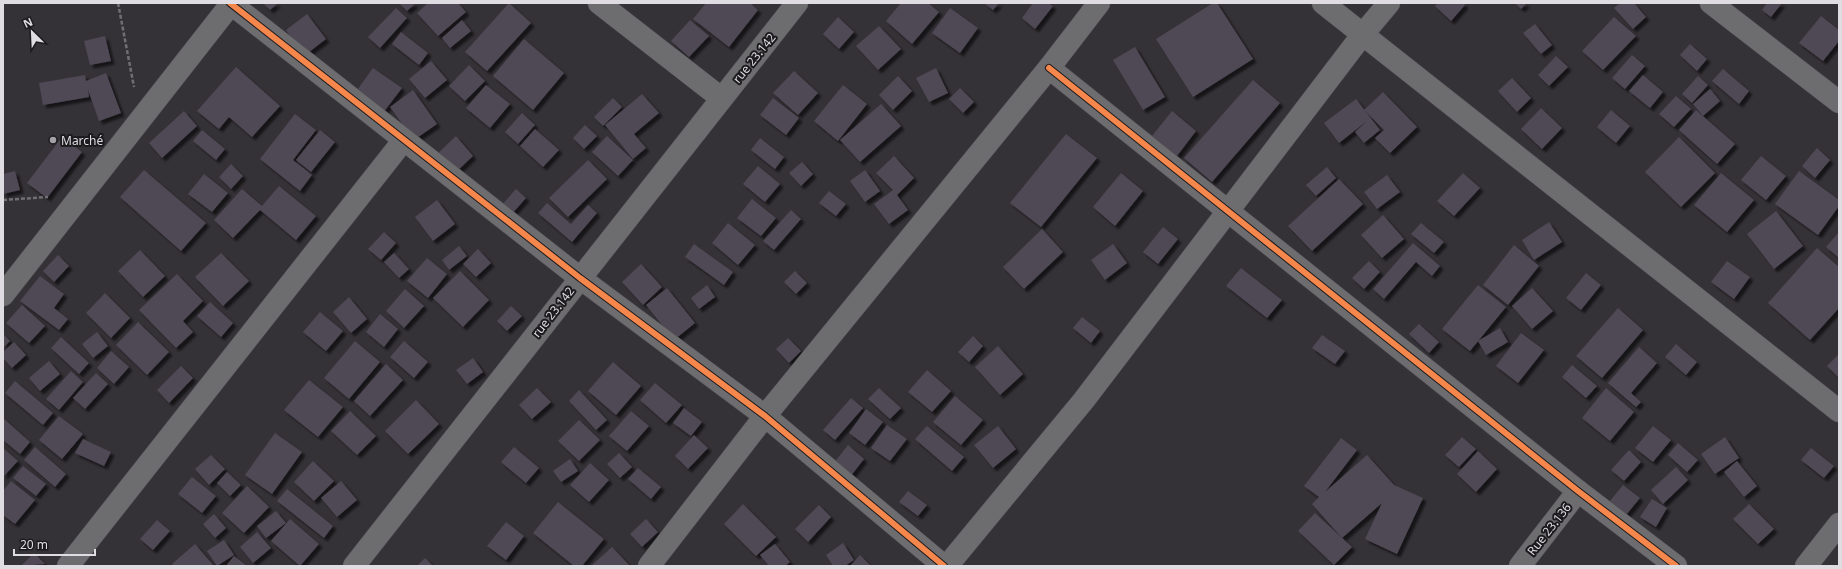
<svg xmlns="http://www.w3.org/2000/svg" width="1842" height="569" font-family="'Noto Sans',sans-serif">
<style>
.building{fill:#4f4855;filter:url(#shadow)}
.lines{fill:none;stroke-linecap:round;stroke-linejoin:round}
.street-casing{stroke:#535155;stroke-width:23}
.path{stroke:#706f72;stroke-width:2.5;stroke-dasharray:4 2;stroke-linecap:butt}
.street{stroke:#6d6c6e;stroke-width:22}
.cycleway-casing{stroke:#1c1a1d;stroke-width:8}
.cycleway{stroke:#f5874c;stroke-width:6}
.poi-dot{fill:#a4a1a6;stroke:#1c1a1d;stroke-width:1.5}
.labels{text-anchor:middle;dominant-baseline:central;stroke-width:4;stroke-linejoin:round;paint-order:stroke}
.street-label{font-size:12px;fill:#dfdde2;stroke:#1c1a1d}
.poi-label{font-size:12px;fill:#dfdde2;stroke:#1c1a1d;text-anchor:start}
</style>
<defs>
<filter id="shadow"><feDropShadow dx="3.5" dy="3.5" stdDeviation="1" flood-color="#0009"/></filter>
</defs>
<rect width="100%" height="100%" fill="#353237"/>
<!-- building -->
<g class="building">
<polygon points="263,3 278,3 270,10"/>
<polygon points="399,3 416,3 407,11"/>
<polygon points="428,3 458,3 466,12 438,36 417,13"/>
<polygon points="509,3 531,23 487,71 465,52"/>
<polygon points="706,3 750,3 758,10 729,47 693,19"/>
<polygon points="901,3 928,3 939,12 912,44 886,21"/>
<polygon points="984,3 999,3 993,10"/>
<polygon points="1033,3 1048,3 1053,6 1035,29 1022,18"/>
<polygon points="1213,3 1217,3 1253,59 1193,97 1156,39"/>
<polygon points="1438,3 1463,3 1465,5 1451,21 1435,6"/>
<polygon points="1515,3 1527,3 1521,9"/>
<polygon points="1620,3 1634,3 1646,17 1633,29 1614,8"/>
<polygon points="1767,3 1782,3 1771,17 1762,10"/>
<polygon points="396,8 407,18 380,48 368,37"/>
<polygon points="950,8 978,28 960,53 932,33"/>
<polygon points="307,14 326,39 304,56 286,30"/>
<polygon points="1821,16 1839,30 1839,41 1823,61 1799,43"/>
<polygon points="838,17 854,32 839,49 823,34"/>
<polygon points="1614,17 1636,36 1603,70 1582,51"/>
<polygon points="462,20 471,31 450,48 442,38"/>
<polygon points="690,20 709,36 689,57 671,41"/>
<polygon points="1535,24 1552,45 1541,54 1523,33"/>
<polygon points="879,26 901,49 878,70 856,46"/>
<polygon points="401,32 428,53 419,65 392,44"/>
<polygon points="105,36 111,61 90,65 84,41"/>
<polygon points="524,39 564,73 533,110 493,76"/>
<polygon points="1690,44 1707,59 1697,71 1680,55"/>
<polygon points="1135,47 1165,97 1143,110 1113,60"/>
<polygon points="1632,55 1645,66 1625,89 1612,78"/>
<polygon points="1556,56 1568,67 1549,86 1538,75"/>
<polygon points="431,61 447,80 425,98 409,79"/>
<polygon points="469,65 485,81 465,101 449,86"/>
<polygon points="236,67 280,106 252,137 229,117 219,129 197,111"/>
<polygon points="373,68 402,88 383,113 355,93"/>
<polygon points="936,68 948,93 929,102 916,78"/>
<polygon points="1723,69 1749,91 1739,104 1712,81"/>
<polygon points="794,71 818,93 798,115 773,93"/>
<polygon points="106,73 121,113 99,121 88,90 89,97 43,105 39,83 85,75 86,81"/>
<polygon points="1643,75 1663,92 1650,108 1629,91"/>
<polygon points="898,76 912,91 893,110 879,95"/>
<polygon points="1698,76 1708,85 1692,103 1682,94"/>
<polygon points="1512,78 1531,98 1517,112 1498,91"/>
<polygon points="1253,80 1280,103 1212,182 1184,158"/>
<polygon points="486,85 510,104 490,128 466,108"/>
<polygon points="843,85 867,104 838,141 814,121"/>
<polygon points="960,88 974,102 963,113 949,99"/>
<polygon points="1710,89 1720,101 1703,116 1693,104"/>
<polygon points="413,90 437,124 414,140 390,107"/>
<polygon points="1383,92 1417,127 1390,153 1375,138 1384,130 1364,110"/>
<polygon points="642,94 659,113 634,134 646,148 633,159 605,125"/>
<polygon points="1676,96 1691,109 1674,127 1659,114"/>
<polygon points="613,98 622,107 603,126 594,117"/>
<polygon points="773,98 799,118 786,135 760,115"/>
<polygon points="1356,99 1380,130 1364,143 1355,132 1367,121 1339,143 1324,123"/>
<polygon points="881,104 901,126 860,162 840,140"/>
<polygon points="1541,108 1562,128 1542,149 1521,129"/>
<polygon points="1611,110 1630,126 1616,143 1597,127"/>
<polygon points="1696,110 1735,144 1717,164 1679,130"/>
<polygon points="184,111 197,126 162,158 149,143"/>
<polygon points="1172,111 1196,131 1177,156 1152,136"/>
<polygon points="522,113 535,125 518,144 505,132"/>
<polygon points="295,114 316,130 293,160 312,175 300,191 260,159"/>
<polygon points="585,125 597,136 584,149 573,138"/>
<polygon points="535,129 559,150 543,167 520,146"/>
<polygon points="202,130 225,149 216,160 193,141"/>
<polygon points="320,130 335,142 311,172 296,160"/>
<polygon points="1066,134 1097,158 1041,227 1010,203"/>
<polygon points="456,136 473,156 455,173 437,154"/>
<polygon points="607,136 633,160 618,176 592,152"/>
<polygon points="62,137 82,152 47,198 27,183"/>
<polygon points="1679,137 1715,173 1681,207 1645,172"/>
<polygon points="760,138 784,157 775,169 751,150"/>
<polygon points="1817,148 1830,160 1815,178 1802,166"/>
<polygon points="894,156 914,178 897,195 908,210 889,224 874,204 893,190 876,173"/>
<polygon points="1761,156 1786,176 1766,200 1741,180"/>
<polygon points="588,160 607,179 568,217 549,198"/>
<polygon points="802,162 813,174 801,186 789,173"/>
<polygon points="231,164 243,176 231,189 219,177"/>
<polygon points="758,166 780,184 765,202 743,184"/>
<polygon points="1327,167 1336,178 1316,196 1306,185"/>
<polygon points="144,170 206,223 181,251 120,197"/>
<polygon points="865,170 880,191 865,202 850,181"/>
<polygon points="15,171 20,190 3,194 3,174"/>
<polygon points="1799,171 1839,200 1839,206 1818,235 1775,204"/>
<polygon points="1121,173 1143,191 1115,226 1093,207"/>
<polygon points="1463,173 1480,188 1454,216 1437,201"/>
<polygon points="1721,173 1754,200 1727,232 1694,205"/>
<polygon points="204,174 228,193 212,212 188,194"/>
<polygon points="1387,175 1400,192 1377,209 1364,192"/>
<polygon points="1339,179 1363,204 1312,251 1288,226"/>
<polygon points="279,186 316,216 296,240 260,210 233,238 214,220 242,189 262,206"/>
<polygon points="516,189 526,198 510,216 500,207"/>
<polygon points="829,191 846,204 836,216 819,203"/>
<polygon points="752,199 776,218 761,236 737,218"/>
<polygon points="437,200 455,224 433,241 415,217"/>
<polygon points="547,203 571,224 588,205 597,213 572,242 538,213"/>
<polygon points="791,210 801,219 774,250 763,241"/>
<polygon points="1776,211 1803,246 1774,269 1747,234"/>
<polygon points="1383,215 1404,239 1382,258 1361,235"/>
<polygon points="1549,222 1562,242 1534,260 1522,240"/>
<polygon points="728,223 755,245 738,265 712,243"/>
<polygon points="1421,223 1444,242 1434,253 1411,234"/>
<polygon points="1163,227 1178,239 1158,264 1143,252"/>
<polygon points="1042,229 1063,252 1024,289 1003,267"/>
<polygon points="384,232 396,243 381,260 368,249"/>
<polygon points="1839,232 1839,258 1826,247"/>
<polygon points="1413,243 1440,266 1432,276 1416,262 1384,299 1373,289"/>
<polygon points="694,244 733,272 724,285 685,257"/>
<polygon points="1113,244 1127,263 1105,280 1091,260"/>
<polygon points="1514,245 1539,266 1508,305 1483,285"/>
<polygon points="459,246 467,256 449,270 442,260"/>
<polygon points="1817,248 1839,267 1839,308 1810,340 1768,303"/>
<polygon points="478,249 491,263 476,277 463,264"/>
<polygon points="140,250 165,276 143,297 118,271"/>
<polygon points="221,253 249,281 223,306 195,277"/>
<polygon points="394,253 409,269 399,278 384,262"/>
<polygon points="58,255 69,266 54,282 43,271"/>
<polygon points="427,258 447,274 428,298 407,281"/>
<polygon points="1369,261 1380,272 1364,289 1352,278"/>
<polygon points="1727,261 1750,277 1734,299 1711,282"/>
<polygon points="641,264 662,287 643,305 622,282"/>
<polygon points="1241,268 1282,300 1267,318 1226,286"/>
<polygon points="460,271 489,300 463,327 433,298"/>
<polygon points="795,271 807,283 796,294 784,282"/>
<polygon points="1586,273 1601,285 1581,310 1566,298"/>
<polygon points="177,274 203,301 183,321 193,332 176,348 139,310"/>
<polygon points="40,276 64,294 54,308 68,319 59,330 20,301"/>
<polygon points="707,285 715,297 699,309 691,298"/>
<polygon points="1478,285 1506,307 1470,351 1442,329"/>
<polygon points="667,288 695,323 674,340 646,305"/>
<polygon points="1532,288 1553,311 1532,329 1512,306"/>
<polygon points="405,289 424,306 404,328 386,311"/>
<polygon points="105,293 130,318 111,338 86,313"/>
<polygon points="349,297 367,319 351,333 333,312"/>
<polygon points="210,302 233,323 221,337 197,316"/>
<polygon points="22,305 45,326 29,343 6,323"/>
<polygon points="511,306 522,316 507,331 497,321"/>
<polygon points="1618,308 1643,330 1602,378 1576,356"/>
<polygon points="320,312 343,331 326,351 303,332"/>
<polygon points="380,314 398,329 384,347 366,332"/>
<polygon points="1082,317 1100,331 1091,343 1073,328"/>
<polygon points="138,322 169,352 147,375 116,345"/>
<polygon points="1419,324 1439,342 1429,353 1409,334"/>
<polygon points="1500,328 1508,342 1486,355 1478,341"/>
<polygon points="97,332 108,346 93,358 82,344"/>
<polygon points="1521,333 1544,350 1518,383 1496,366"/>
<polygon points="3,334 10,341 3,348"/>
<polygon points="1322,335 1345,351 1335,364 1312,348"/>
<polygon points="973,336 983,346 969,362 958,352"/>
<polygon points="61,337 89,363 79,374 51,348"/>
<polygon points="788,338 801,351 789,363 776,349"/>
<polygon points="355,341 380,362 349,399 324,378"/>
<polygon points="404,341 428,362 414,378 390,357"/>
<polygon points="14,342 26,355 12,368 3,358 3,352"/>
<polygon points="1676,344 1697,362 1686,375 1665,357"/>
<polygon points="998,346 1023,374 1000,395 975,367"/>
<polygon points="1639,347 1657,363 1631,393 1641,402 1636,407 1608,383"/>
<polygon points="111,351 129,367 114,384 97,368"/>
<polygon points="1839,354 1839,378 1827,366"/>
<polygon points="473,358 483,372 467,384 456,370"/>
<polygon points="49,361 60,374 40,391 29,378"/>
<polygon points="613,362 641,386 616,415 588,391"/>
<polygon points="386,364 403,380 370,416 354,401"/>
<polygon points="1572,365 1597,386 1586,398 1562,377"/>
<polygon points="181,366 193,378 169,403 157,390"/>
<polygon points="927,370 951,391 932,412 908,392"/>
<polygon points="71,371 83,382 59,410 46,399"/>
<polygon points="96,373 108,384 85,409 73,398"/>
<polygon points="309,380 343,407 318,437 284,410"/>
<polygon points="15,381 53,413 43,425 5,393"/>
<polygon points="655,383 682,405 666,423 640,400"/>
<polygon points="537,388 551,402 532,419 519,405"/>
<polygon points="879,388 901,408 890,419 868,399"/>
<polygon points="1606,388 1634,412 1610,441 1582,418"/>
<polygon points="579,390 607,420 596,430 569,401"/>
<polygon points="955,396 983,420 961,445 933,422"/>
<polygon points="851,398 863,408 835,440 823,430"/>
<polygon points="416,400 439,424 408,454 385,431"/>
<polygon points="684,408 702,422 691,436 673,423"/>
<polygon points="866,409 883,422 865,445 849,433"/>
<polygon points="350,411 376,436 357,455 331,431"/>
<polygon points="631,411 649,426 627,451 609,436"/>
<polygon points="59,416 83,434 62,459 39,440"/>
<polygon points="3,418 30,442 20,454 3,440"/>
<polygon points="579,420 600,440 579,461 558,441"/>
<polygon points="887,425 907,439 890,461 871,448"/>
<polygon points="927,426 964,457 952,471 915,439"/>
<polygon points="998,426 1016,449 993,468 974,445"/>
<polygon points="1653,426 1671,440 1653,462 1635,448"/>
<polygon points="275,433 302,452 272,494 245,475"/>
<polygon points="694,435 708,448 688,469 675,456"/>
<polygon points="1462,437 1476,449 1459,467 1445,455"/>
<polygon points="1725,437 1739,458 1715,474 1701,454"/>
<polygon points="1341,438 1357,450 1325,492 1367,455 1394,485 1423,498 1397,554 1365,539 1382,503 1342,538 1312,504 1319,497 1304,486"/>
<polygon points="83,439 111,452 104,466 75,453"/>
<polygon points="1678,443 1698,460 1687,472 1668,455"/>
<polygon points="848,445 864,459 850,477 833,464"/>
<polygon points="35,447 66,474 55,487 24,460"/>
<polygon points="514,447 539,468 526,483 501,462"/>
<polygon points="3,448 18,461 3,477"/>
<polygon points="1811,448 1834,466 1824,478 1801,460"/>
<polygon points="1629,450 1641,462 1624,481 1611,470"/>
<polygon points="1478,451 1497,469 1476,492 1457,474"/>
<polygon points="619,453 632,467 620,478 607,464"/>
<polygon points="211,455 225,469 209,485 195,469"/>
<polygon points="570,459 578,471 561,482 553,471"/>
<polygon points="313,461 334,481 314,501 294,482"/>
<polygon points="1737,461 1757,486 1744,497 1724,472"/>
<polygon points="590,463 609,480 589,502 570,485"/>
<polygon points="23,466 46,484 36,496 13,478"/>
<polygon points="1676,467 1688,480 1663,504 1651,490"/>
<polygon points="638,468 661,487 651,499 628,479"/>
<polygon points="227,472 241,485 230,496 217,483"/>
<polygon points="192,477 216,496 202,513 178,494"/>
<polygon points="11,481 35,500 15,524 3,515 3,491"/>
<polygon points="341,481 357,500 337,517 321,498"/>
<polygon points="1623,485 1640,498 1622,520 1605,507"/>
<polygon points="247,486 269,507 244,533 222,513"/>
<polygon points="287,489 333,526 324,538 277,501"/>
<polygon points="908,491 927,505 918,516 899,502"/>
<polygon points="1652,499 1667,508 1656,527 1640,517"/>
<polygon points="558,502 604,539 582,566 574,566 533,533"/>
<polygon points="743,504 776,537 756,556 724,524"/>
<polygon points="1749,504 1774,529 1758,544 1733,519"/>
<polygon points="819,505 831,517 808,542 795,529"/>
<polygon points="276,511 286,523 266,538 257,526"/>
<polygon points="1315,513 1352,547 1334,565 1298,531"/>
<polygon points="214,514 226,528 215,538 203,524"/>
<polygon points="290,519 319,544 300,566 271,541"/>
<polygon points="646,519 658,532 642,547 630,534"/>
<polygon points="157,520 170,531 153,550 140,539"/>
<polygon points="506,522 524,536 506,560 487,546"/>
<polygon points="257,532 271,548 253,563 240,547"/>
<polygon points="224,540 234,555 217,566 207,551"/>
<polygon points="843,543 854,560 845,566 833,566 826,555"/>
<polygon points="195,544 214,566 174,566 172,564"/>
<polygon points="775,544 790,562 785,566 769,566 760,555"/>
<polygon points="612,547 629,565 591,566"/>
<polygon points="34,553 45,564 21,566"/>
<polygon points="860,555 871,566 850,566"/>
<polygon points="234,556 247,566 226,566"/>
<polygon points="425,558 433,566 417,566"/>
</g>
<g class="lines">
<defs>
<g id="street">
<polyline points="230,3 580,278 765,416 944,566"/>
<polyline points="599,3 721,98"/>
<polyline points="1323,3 1839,411"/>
<polyline points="1711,3 1839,102"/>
<polyline points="1049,68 1578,491 1676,566"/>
<polyline points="3,295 231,4"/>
<polyline points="68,566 403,141"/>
<polyline points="354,566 797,3"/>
<polyline points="649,566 765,416 1049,68 1099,3"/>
<polyline points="947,566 1084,400 1363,34 1389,3"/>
<polyline points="1520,566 1578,491"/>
<polyline points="1806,566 1839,524"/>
</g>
</defs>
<!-- street casing -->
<use href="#street" class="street-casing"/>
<!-- path -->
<g class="path">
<polyline points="118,3 134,87"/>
<polyline points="3,200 48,197"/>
</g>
<!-- street -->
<use href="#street" class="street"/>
<defs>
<g id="cycleway">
<polyline points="230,3 580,278 765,416 944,566"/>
<polyline points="1049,68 1578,491 1676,566"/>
</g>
</defs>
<!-- cycleway casing -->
<use href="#cycleway" class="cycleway-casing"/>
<!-- cycleway -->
<use href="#cycleway" class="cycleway"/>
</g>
<!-- markers -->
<circle class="poi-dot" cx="53" cy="140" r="4"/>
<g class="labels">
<!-- street labels -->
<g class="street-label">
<text transform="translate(754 58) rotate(-51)">rue 23.142</text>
<text transform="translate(553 312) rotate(-52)">rue 23.142</text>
<text transform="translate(1549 529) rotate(-52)">Rue 23.136</text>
</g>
<!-- poi labels -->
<g class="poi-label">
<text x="61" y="140">Marché</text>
</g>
</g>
<!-- border -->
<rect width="1842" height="569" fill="none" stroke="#dfdde2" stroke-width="8"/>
<!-- north arrow -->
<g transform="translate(32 32) rotate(336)" stroke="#1c1a1d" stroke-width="3" paint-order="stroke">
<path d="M0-3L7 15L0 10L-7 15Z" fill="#dfdde2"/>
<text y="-6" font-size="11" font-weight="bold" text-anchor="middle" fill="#dfdde2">N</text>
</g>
<!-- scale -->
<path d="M14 549v6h81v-6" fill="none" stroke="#dfdde2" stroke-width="2"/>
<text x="20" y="549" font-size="12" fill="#dfdde2" stroke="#1c1a1d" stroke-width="3" paint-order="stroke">20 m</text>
</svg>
